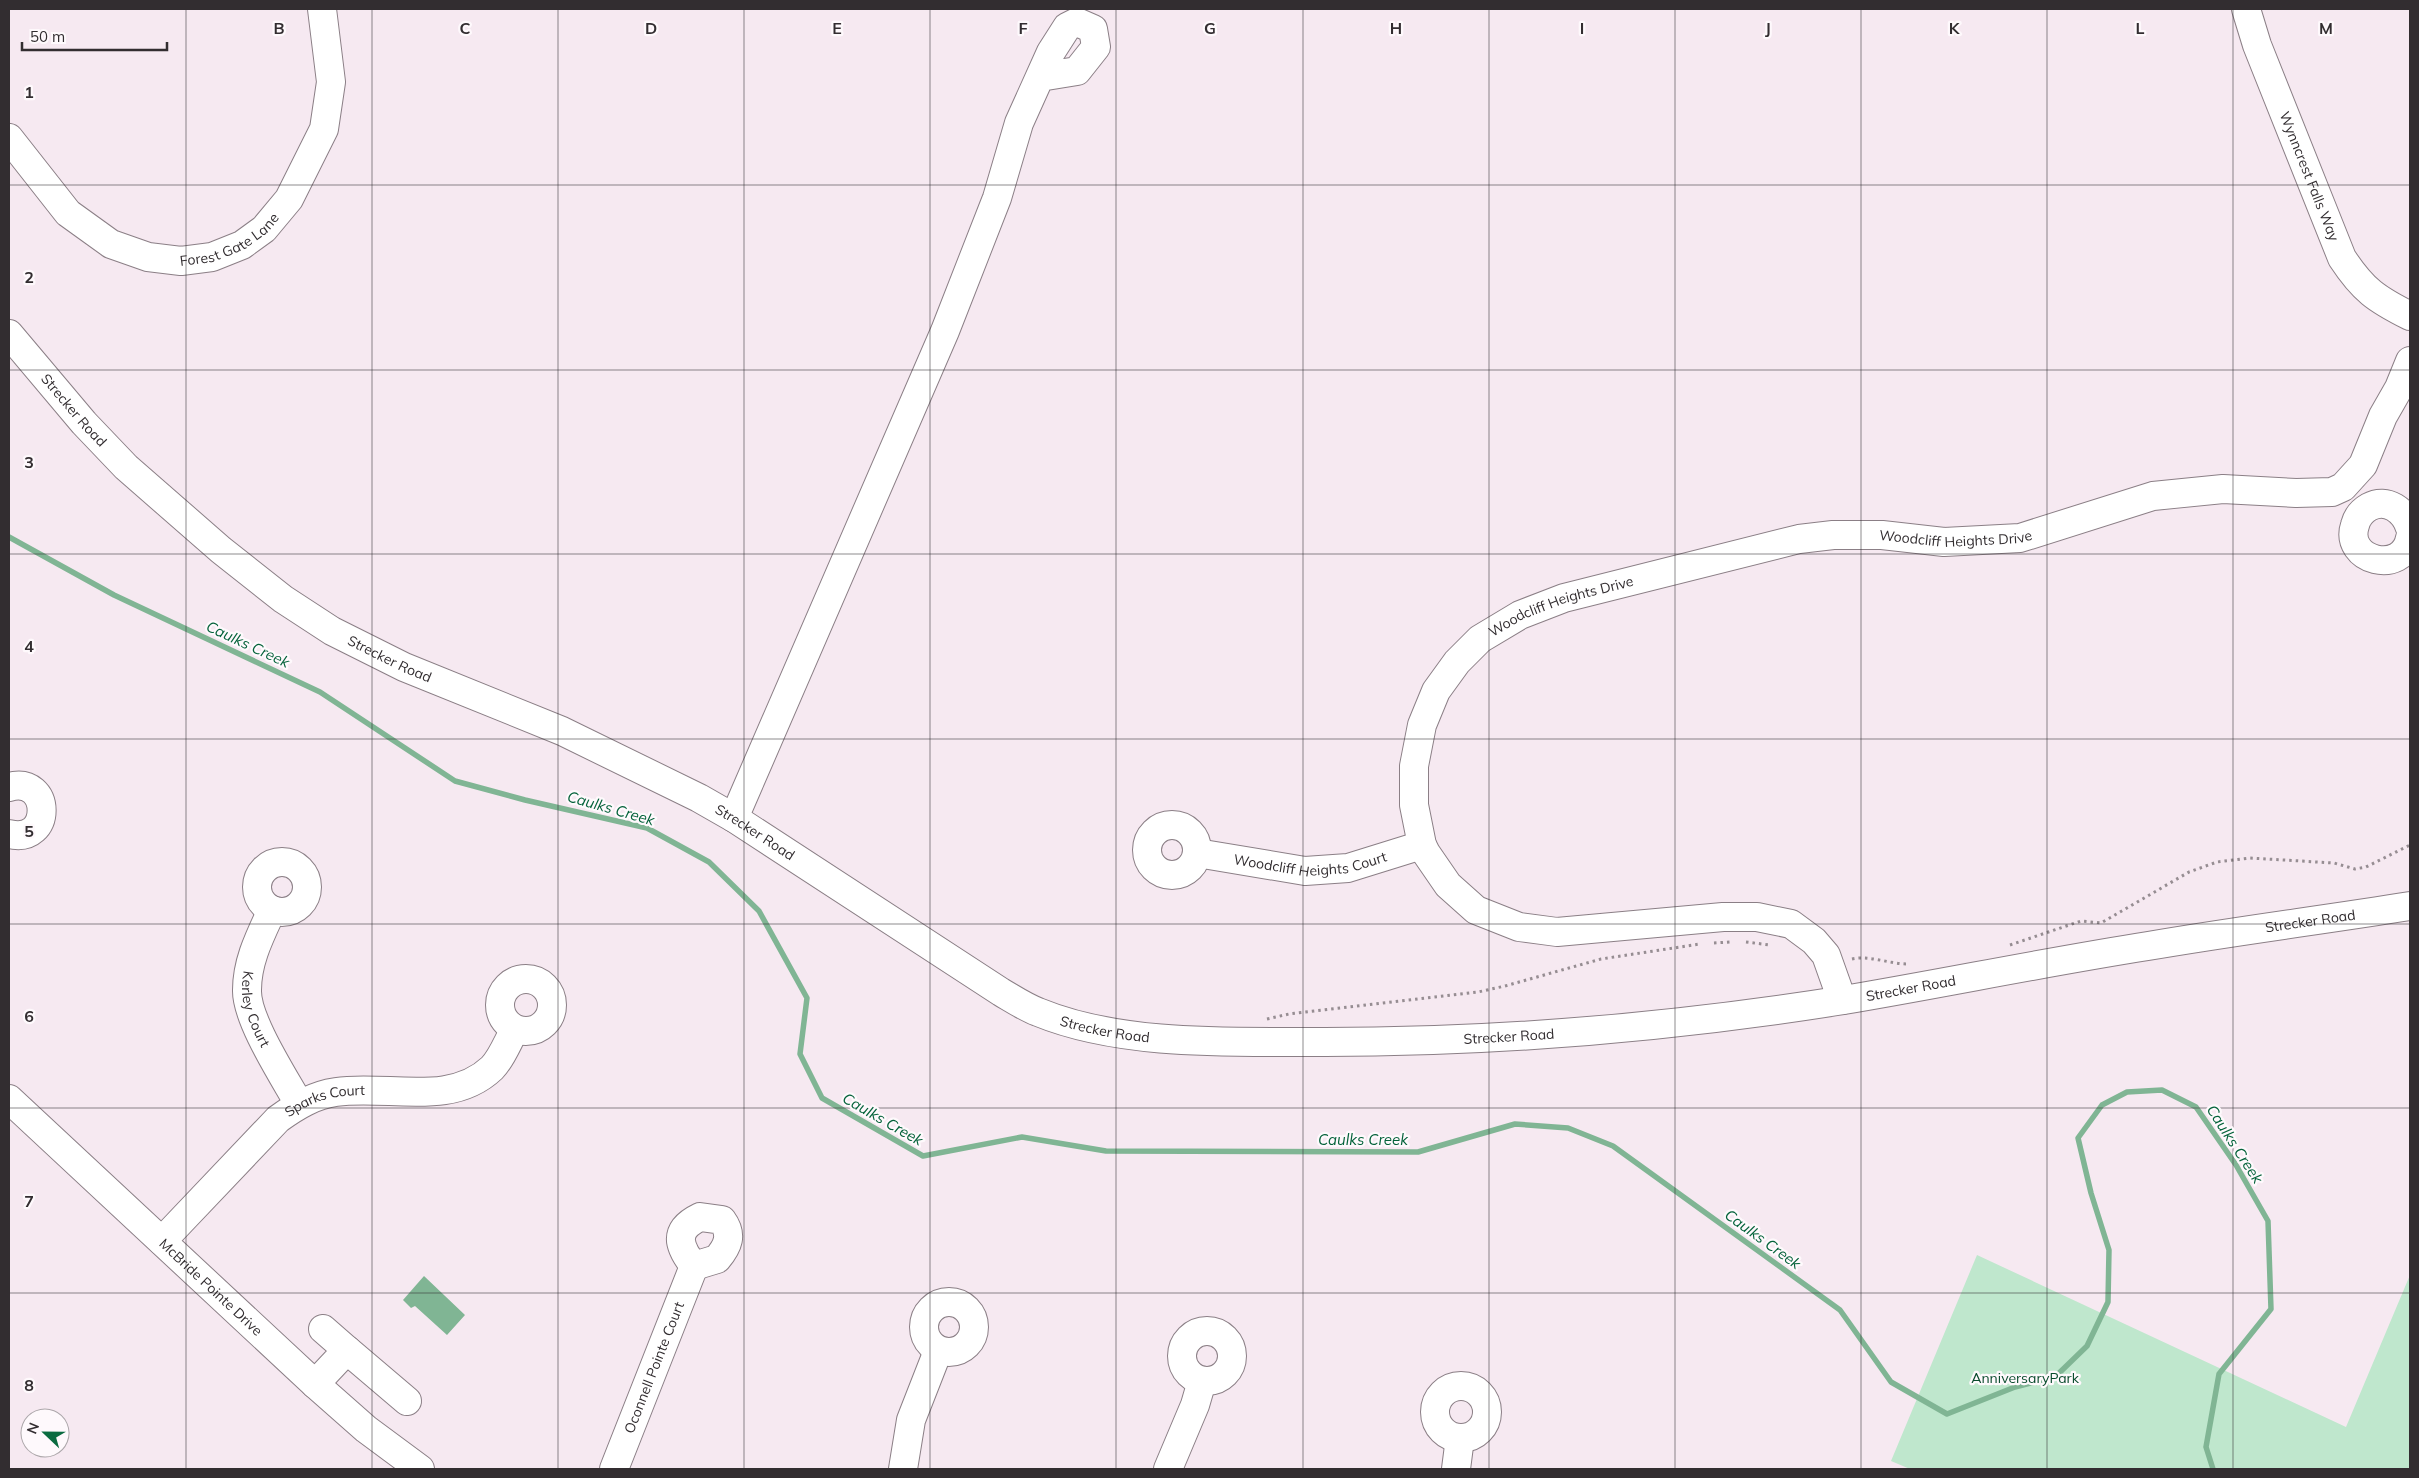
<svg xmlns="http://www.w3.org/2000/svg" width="2419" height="1478" font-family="Mulish,sans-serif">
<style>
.green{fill:#bfe7cd}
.water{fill:#80b594}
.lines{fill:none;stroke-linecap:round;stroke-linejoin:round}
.stream{stroke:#80b594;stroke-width:5.5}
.minor-casing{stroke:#8b7f86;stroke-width:30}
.path{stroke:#968d92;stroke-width:3;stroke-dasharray:2.5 4;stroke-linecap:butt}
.minor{stroke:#fff;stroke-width:28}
.grid{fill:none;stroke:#322d30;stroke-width:1;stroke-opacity:0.55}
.labels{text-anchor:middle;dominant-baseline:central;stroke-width:4.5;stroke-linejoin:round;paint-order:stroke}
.street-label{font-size:14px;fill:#322d30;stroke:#fef9fc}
.park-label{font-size:14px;fill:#094b2c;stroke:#fef9fc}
.water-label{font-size:15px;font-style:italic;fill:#04623a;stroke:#fef9fc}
.grid-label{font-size:16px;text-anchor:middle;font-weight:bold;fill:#322d30;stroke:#fef9fc;stroke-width:4.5;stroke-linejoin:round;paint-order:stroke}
</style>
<rect width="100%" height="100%" fill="#f6e9f1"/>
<!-- green -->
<polygon class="green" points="1977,1255 2346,1427 2410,1275 2410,1469 1910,1469 1891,1461"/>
<!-- water -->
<polygon class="water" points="424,1276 465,1315 447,1335 415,1306 411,1308 403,1300"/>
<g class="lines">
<!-- stream -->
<polyline class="stream" points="9,537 114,595 320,692 455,781 525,800 647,828 709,862 759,911 807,998 800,1054 822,1098 923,1156 1022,1137 1106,1151 1418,1152 1515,1124 1568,1128 1613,1146 1840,1310 1891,1382 1947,1414 2015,1387 2055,1377 2087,1346 2108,1302 2109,1250 2091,1193 2078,1138 2102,1105 2127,1092 2162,1090 2196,1107 2236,1165 2268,1221 2271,1309 2219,1374 2206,1447 2213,1469"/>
<defs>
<g id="minor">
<path id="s1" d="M2246 9 2257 45 2342 258C2363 290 2376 299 2410 316"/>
<path id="s2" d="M9 138 68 213 111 244 148 257 181 261 212 257 242 245 264 229 289 199 324 129 331 82 322 9"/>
<path id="s3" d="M9 334 84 423 126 467 221 550 283 599 332 631 404 667 562 731 699 798 734 818 1001 992C1013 999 1025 1007 1038 1012 1118 1045 1223 1042 1308 1042 1486 1043 1667 1028 1844 1000 1945 983 2046 962 2148 946 2235 931 2323 920 2410 906"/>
<path d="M2410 528C2405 511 2387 497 2369 507 2362 511 2357 517 2355 525 2343 561 2403 576 2410 538"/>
<path d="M9 787C52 775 53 845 9 834"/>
<polyline points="734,818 945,331 997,198 1019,123 1051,52 1067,27 1077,22 1093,29 1096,47 1077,71 1040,77"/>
<circle cx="1172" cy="850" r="25"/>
<path id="s4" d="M1197 853 1305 871 1348 868 1422 845"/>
<circle cx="282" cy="887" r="25"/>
<path id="s5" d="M272 910C260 936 247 961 247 990 246 1019 284 1077 299 1104"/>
<circle cx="526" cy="1005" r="26"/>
<path id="s6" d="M1842 1000 1826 955 1814 941 1791 924 1757 917H1723L1557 932 1519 927 1476 910 1448 885 1426 853 1422 845 1414 805V766L1422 725 1436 691 1457 662 1480 639 1520 615 1564 598 1799 539 1833 535H1882L1944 542 2020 538 2153 496 2223 489 2296 493 2332 492 2343 487 2363 465 2383 416 2399 388 2410 361"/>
<path id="s7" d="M9 1099 315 1384 366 1429 420 1469"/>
<path d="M700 1217 722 1220C733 1235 728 1246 717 1259L694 1266C678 1246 673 1230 700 1217Z"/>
<path id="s8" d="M162 1241 278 1119C296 1106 314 1095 336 1092 387 1084 450 1108 492 1068 502 1058 508 1041 515 1029"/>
<circle cx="949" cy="1327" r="25"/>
<circle cx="1207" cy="1356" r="25"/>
<polyline points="347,1350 407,1401"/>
<polyline points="315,1384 347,1350 323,1329"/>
<circle cx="1461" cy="1412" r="26"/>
<path id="s9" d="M614 1469 694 1266"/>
<polyline points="903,1469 911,1420 938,1351"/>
<polyline points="1168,1469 1195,1405 1202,1381"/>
<polyline points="1456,1469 1460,1438"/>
</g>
</defs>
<!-- minor casing -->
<use href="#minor" class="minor-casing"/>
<!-- path -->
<g class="path">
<polyline points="1746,942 1770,945"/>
<polyline points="1714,943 1730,942"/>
<polyline points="2010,945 2081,921 2101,923 2189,872 2217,862 2250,858 2334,863 2355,869 2366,867 2410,845"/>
<path d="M1852 959C1870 955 1889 964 1908 964"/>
<polyline points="1267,1019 1289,1014 1478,992 1505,986 1601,959 1700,944"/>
</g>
<!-- minor -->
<use href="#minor" class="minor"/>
</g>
<!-- grid -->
<path class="grid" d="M186 9V1469M372 9V1469M558 9V1469M744 9V1469M930 9V1469M1116 9V1469M1303 9V1469M1489 9V1469M1675 9V1469M1861 9V1469M2047 9V1469M2233 9V1469M9 185H2410M9 370H2410M9 554H2410M9 739H2410M9 924H2410M9 1108H2410M9 1293H2410"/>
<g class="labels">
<!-- street labels -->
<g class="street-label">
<text stroke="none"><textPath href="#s1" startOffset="179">Wynncrest Falls Way</textPath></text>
<text stroke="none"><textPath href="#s2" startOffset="275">Forest Gate Lane</textPath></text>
<text stroke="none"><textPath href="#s3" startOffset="100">Strecker Road</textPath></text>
<text stroke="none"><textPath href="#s6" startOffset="1220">Woodcliff Heights Drive</textPath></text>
<text stroke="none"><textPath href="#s6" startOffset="815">Woodcliff Heights Drive</textPath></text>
<text stroke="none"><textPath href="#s3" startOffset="505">Strecker Road</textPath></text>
<text stroke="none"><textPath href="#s3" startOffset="910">Strecker Road</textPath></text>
<text stroke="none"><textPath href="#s4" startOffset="115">Woodcliff Heights Court</textPath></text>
<text stroke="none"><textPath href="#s3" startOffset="2530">Strecker Road</textPath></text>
<text stroke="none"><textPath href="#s3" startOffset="2125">Strecker Road</textPath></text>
<text stroke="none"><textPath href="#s5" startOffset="105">Kerley Court</textPath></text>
<text stroke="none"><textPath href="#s3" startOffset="1315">Strecker Road</textPath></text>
<text stroke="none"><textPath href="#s3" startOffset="1720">Strecker Road</textPath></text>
<text stroke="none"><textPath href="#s8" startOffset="220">Sparks Court</textPath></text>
<text stroke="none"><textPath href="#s7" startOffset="276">McBride Pointe Drive</textPath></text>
<text stroke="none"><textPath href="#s9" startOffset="109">Oconnell Pointe Court</textPath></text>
</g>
<!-- park labels -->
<g class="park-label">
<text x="2025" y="1378">AnniversaryPark</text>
</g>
<!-- water labels -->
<g class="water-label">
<text transform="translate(248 644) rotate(25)">Caulks Creek</text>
<text transform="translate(611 808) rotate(16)">Caulks Creek</text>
<text transform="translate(883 1119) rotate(30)">Caulks Creek</text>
<text x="1363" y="1139">Caulks Creek</text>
<text transform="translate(2235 1144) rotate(57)">Caulks Creek</text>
<text transform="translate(1763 1239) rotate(36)">Caulks Creek</text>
</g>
</g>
<g class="grid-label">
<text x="279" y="34">B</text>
<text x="465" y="34">C</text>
<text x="651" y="34">D</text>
<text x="837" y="34">E</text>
<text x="1023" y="34">F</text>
<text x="1210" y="34">G</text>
<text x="1396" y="34">H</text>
<text x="1582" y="34">I</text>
<text x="1768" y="34">J</text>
<text x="1954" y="34">K</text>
<text x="2140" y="34">L</text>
<text x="2326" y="34">M</text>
<text x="29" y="98">1</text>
<text x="29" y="283">2</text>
<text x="29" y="468">3</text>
<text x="29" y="652">4</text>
<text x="29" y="837">5</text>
<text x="29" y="1022">6</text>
<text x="29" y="1207">7</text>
<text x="29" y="1391">8</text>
</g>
<!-- border -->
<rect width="2419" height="1478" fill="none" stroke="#322d30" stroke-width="20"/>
<!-- north arrow -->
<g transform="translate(45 1433) rotate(292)"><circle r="24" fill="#fef9fc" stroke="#aca7aa"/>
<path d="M0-4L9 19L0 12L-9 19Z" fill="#0a6b40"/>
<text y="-8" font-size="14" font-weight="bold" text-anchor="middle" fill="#322d30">N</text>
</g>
<!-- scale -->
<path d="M22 42v8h145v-8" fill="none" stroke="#322d30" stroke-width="2.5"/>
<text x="30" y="42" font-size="15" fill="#322d30" stroke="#fef9fc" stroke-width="4" paint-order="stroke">50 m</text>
</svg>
